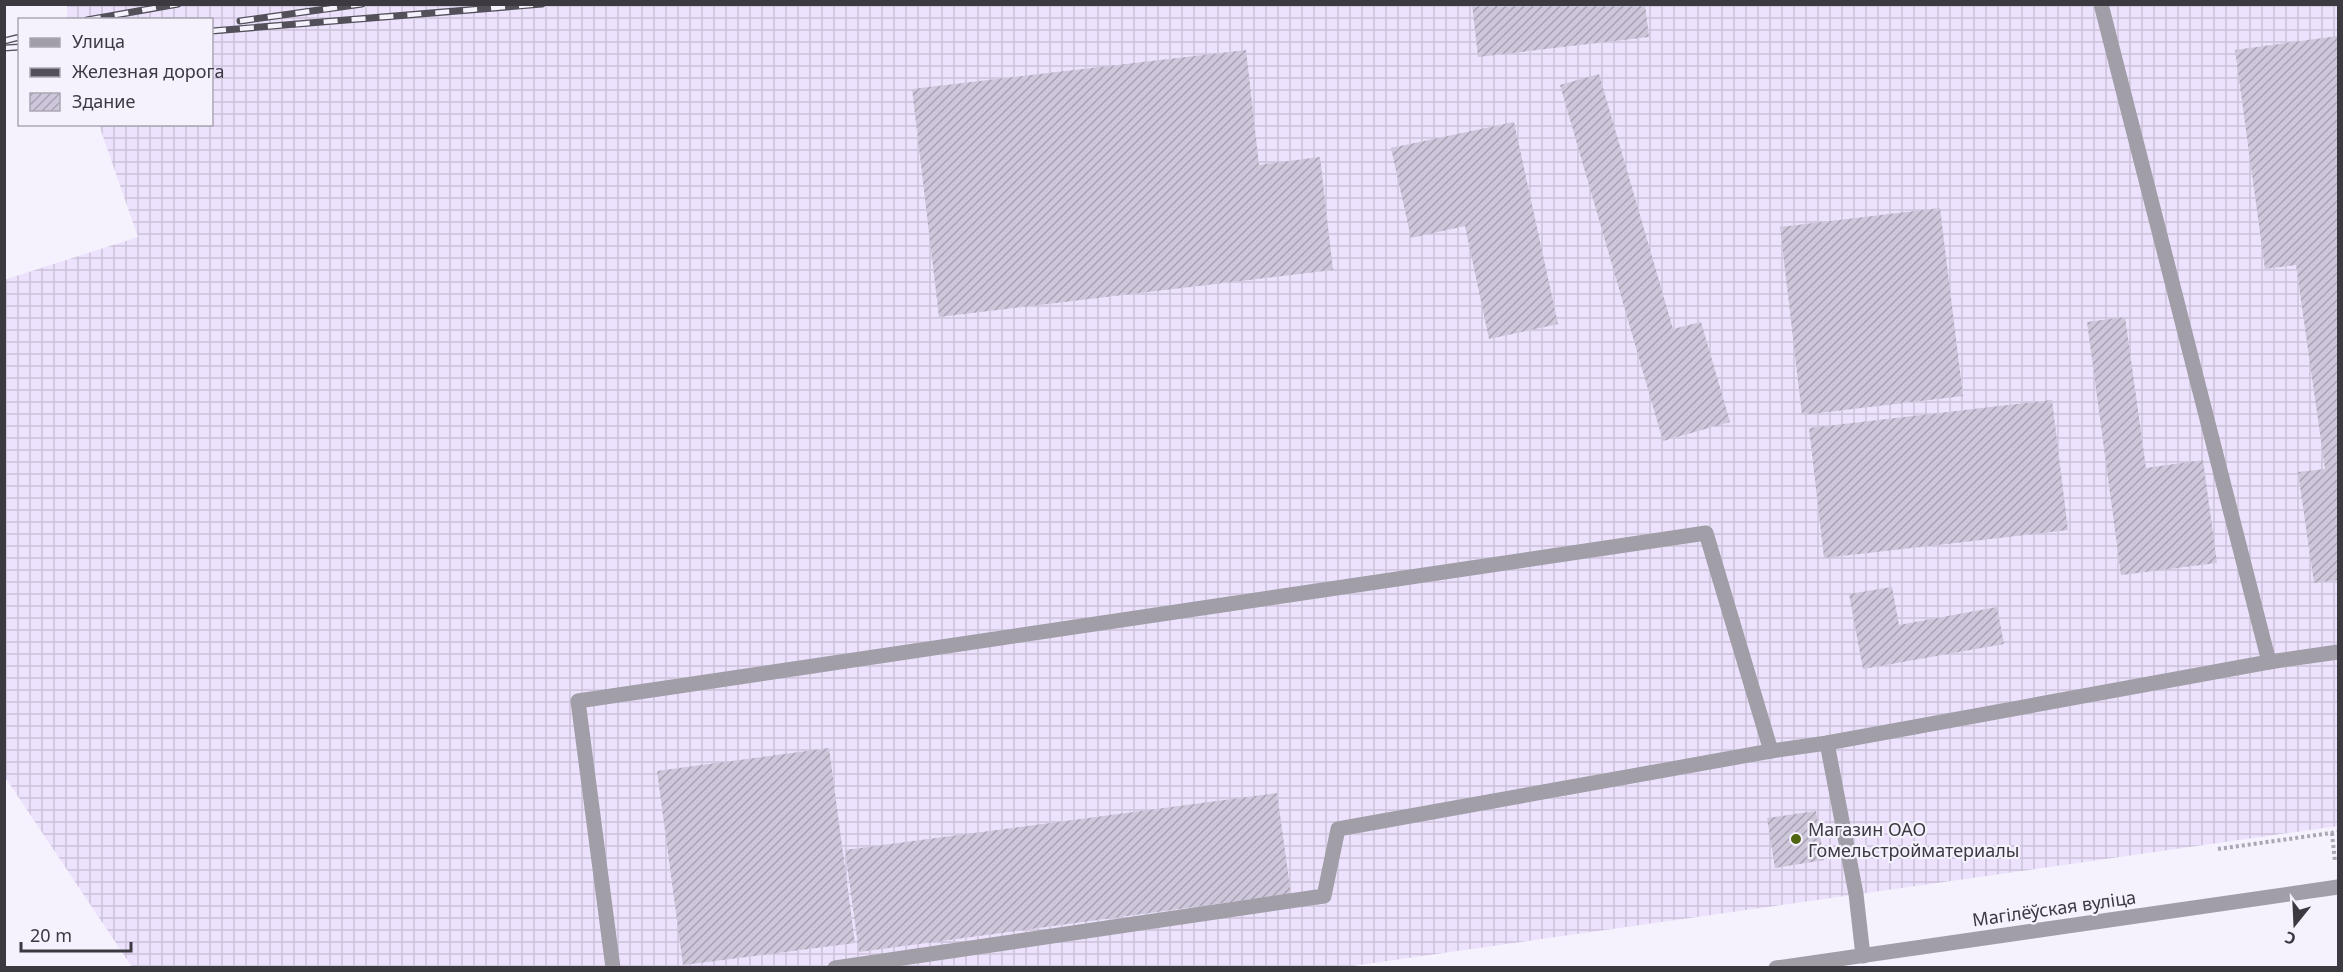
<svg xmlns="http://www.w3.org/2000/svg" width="2343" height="972" font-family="'Noto Sans',sans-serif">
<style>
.industrial{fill:url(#industrial-grid)}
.building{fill:url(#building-hatch)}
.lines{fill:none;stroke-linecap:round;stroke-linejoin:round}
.path{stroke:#aba7b2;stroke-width:4;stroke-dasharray:3 3;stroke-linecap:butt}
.service{stroke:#a19ea7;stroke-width:15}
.tertiary{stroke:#a19ea7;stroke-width:15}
.rail-casing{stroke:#535059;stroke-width:7}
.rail{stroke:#f5f1fd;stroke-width:4.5;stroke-dasharray:14;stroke-linecap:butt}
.poi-dot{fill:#506511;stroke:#f5f1fd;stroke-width:2}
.labels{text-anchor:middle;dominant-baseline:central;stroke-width:4.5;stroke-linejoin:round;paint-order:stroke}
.poi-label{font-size:18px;fill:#3c3941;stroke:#f5f1fd;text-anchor:start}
.street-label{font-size:18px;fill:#3c3941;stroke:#f5f1fd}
</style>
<defs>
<pattern id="industrial-grid" width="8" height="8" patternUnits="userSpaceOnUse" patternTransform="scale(1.5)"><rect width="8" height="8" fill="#ece2fd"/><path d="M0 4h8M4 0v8" fill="none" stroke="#cbc3da"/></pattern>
<pattern id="building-hatch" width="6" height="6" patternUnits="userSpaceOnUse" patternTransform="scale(1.5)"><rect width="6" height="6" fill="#cec6da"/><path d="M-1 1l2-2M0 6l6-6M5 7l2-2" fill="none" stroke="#a8a2b2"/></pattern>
</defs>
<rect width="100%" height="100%" fill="#f5f1fd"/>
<!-- industrial -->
<polygon class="industrial" points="67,5 2338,5 2338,826 1338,968 132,967 5,777 4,280 138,237 99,125 212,124 212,20 67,19"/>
<!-- building -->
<g class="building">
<polygon points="1472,4 1645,4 1649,37 1478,57"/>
<polygon points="2338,36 2338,580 2314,583 2298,472 2325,469 2296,265 2265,269 2235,50"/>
<polygon points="1246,50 1259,165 1320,157 1333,270 939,317 912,89"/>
<polygon points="1599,74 1673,329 1701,322 1730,422 1663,441 1560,85"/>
<polygon points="1514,122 1558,324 1489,339 1465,226 1411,238 1391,148"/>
<polygon points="1940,208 1963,396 1802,415 1780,227"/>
<polygon points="2125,317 2146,468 2203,460 2217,563 2121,575 2087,322"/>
<polygon points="2052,400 2068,530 1824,558 1809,428"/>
<polygon points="1892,587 1899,625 1997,607 2004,644 1863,669 1849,594"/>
<polygon points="829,748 855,943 683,965 657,771"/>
<polygon points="1277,793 1291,894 859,952 845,850"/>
<polygon points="1816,811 1824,860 1775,868 1767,818"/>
</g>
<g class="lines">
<!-- path -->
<g class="path">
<polyline points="2332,833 2335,862"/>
<polyline points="2218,849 2338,832"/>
</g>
<!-- service -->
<g class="service">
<polyline points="2101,4 2269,662 2338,652"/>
<polyline points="1827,743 1856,894 1863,956"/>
<polyline points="613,968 578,701 1706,533 1771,751"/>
<polyline points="835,968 1324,896 1338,829 1771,751 1827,743 2269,662"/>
</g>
<!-- tertiary -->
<polyline class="tertiary" points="1776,968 2338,887"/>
<defs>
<g id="rail">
<polyline points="87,20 178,4"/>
<polyline points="240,21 362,4"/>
<polyline points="212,31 542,4"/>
<polyline points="4,41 20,37"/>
<polyline points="4,48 20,47"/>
</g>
</defs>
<!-- rail casing -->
<use href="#rail" class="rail-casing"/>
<!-- rail -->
<use href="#rail" class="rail"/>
</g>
<!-- markers -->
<circle class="poi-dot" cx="1796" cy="839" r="6"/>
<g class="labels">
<!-- poi labels -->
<g class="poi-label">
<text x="1808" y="829">Магазин ОАО<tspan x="1808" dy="21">Гомельстройматериалы</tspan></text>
</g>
<!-- street labels -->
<g class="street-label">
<text transform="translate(2054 908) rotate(-8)">Магілёўская вуліца</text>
</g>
</g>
<!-- border -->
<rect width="2343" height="972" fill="none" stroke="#3c3941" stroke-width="12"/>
<!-- legend -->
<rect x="18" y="18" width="195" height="108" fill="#f5f1fd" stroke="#aba7b2" stroke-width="1.5"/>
<rect x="30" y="38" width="30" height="9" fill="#a19ea7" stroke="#aba7b2" stroke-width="1.5"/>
<text x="72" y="48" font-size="18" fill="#3c3941">Улица</text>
<rect x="30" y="68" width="30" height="9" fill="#535059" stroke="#aba7b2" stroke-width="1.5"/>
<text x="72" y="78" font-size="18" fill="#3c3941">Железная дорога</text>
<rect x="30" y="93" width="30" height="18" fill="url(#building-hatch)" stroke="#aba7b2" stroke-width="1.5"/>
<text x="72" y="108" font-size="18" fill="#3c3941">Здание</text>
<!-- north arrow -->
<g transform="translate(2295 924) rotate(198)" stroke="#f5f1fd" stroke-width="4.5" paint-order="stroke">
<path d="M0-4.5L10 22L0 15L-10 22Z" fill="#3c3941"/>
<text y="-9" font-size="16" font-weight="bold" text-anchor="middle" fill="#3c3941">С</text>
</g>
<!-- scale -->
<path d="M21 942v9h110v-9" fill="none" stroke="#3c3941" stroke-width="3"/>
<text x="30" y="942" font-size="18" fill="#3c3941" stroke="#f5f1fd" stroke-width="4.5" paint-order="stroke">20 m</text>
</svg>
